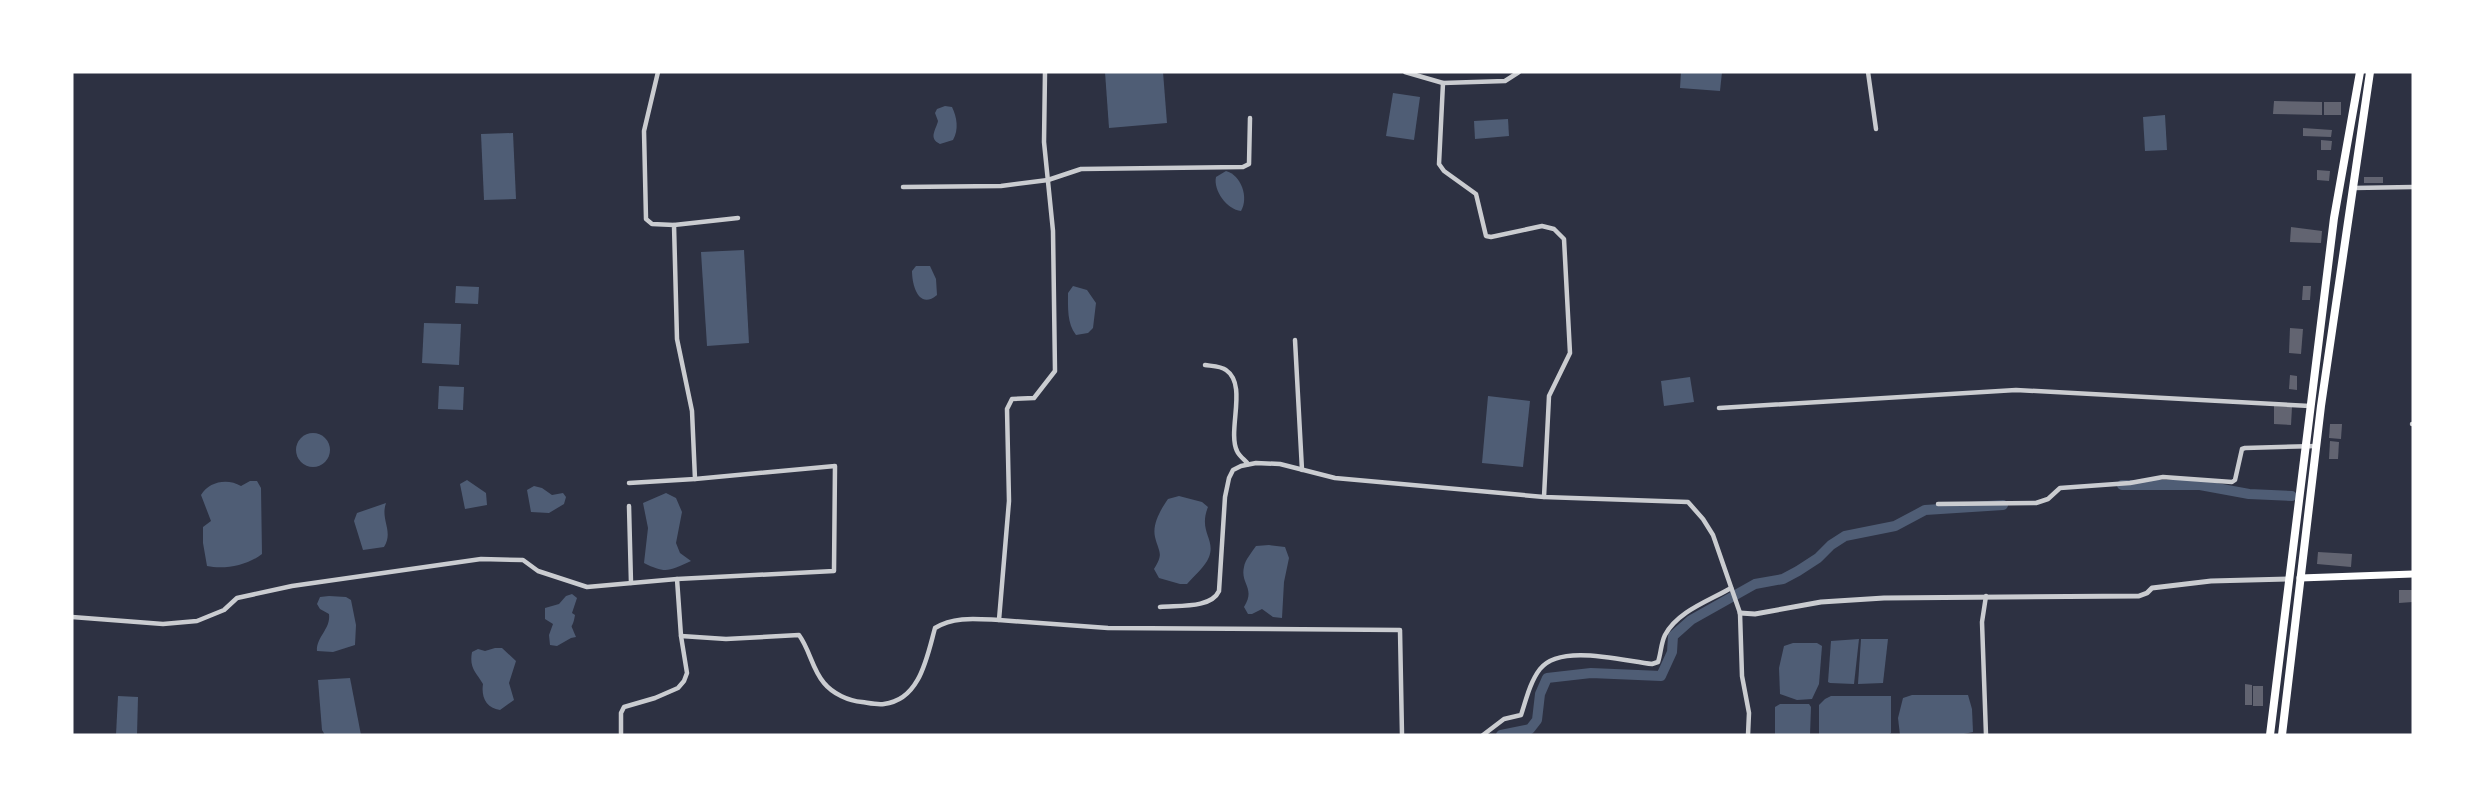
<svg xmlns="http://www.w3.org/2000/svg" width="2485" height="807" font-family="'Nunito Sans',sans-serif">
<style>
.water{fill:#4f5d75}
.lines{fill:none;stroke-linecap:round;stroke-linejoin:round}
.canal{stroke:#4f5d75;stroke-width:10}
.building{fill:#626471}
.minor{stroke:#caccd0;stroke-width:4.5}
.tertiary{stroke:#caccd0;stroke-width:5}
.primary{stroke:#fff;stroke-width:7}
.trunk{stroke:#fff;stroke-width:8}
</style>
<rect width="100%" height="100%" fill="#2d3142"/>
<!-- water -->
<g class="water">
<polygon points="1105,72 1163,72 1167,123 1109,128"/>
<polygon points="1681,72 1722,72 1720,91 1680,88"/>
<polygon points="1393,93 1420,97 1414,140 1386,136"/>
<path d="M945 106 952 107C957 117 959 130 953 140L940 144C928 138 936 130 938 121L935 113 937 109Z"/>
<polygon points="2165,115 2167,150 2145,151 2143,117"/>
<polygon points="1508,119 1509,136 1475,139 1474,121"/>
<polygon points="513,133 516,199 484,200 481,134"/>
<path d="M1226 171C1241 175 1249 197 1241 211 1227 210 1213 190 1216 177Z"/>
<polygon points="744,250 749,343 707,346 701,252"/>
<path d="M916 266H930L936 279 937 295C919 310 912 286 912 271Z"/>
<polygon points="456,286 479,287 478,304 455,303"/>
<path d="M1073 286 1087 290 1096 303 1093 328 1088 333 1076 335C1067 324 1068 307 1068 293Z"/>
<polygon points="424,323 461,324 459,365 422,363"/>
<polygon points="1690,377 1694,402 1664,406 1661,381"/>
<polygon points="439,386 464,387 463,410 438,409"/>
<polygon points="1488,396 1530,401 1523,467 1482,463"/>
<circle cx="313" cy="450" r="17"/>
<polygon points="467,480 486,493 487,505 465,509 460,484"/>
<path d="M250 481H257L261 488 262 554C248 565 225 570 207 566L203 543V527L211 521 201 495C209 481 228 478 241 486Z"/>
<polygon points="534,486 542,488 552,495 563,493 566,497 564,504 549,513 531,512 527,490"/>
<path d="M666 493 676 498 682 512 676 543 680 553 691 561C669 571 666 574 644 563L648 528 643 503Z"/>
<path d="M1179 496 1202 502 1208 507C1198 532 1216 539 1209 557 1205 567 1194 576 1187 584H1180L1159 578 1154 569C1164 553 1159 553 1155 537 1152 524 1161 509 1168 499Z"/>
<path d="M386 503C380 520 394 531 384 547L363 550 354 521 357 513Z"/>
<path d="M1269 545 1285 547 1289 558 1284 582 1282 618 1273 617 1262 609 1252 614H1248L1244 607C1256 588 1240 584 1244 567 1245 560 1252 552 1256 546Z"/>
<path d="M572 594 577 598 572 613 575 615C572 633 569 619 576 637L571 638 557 646 550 645 549 635 553 624 545 619V608L559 604 566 596Z"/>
<path d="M329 596 346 597 351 600 356 625 355 645 333 652 317 651C316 637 331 629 329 614L320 609 317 604 320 597Z"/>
<polygon points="1859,639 1854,684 1830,683 1828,682 1831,641"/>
<polygon points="1861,639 1888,639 1883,683 1858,684"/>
<polygon points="1793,643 1817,643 1822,646 1819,684 1812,699 1797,700 1780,694 1779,668 1784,646"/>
<path d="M495 648H502L516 661 509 683 514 700 500 710C486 708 481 697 483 684 476 672 469 668 472 652L478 649 485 651Z"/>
<polygon points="350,678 361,735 325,735 322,730 318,680"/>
<polygon points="1912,695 1968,695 1972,709 1973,732 1959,735 1900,735 1898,718 1903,698"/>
<polygon points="118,696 138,697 137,735 116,735"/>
<polygon points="1831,696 1891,696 1891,733 1888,735 1819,735 1819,705 1825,699"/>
<polygon points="1780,704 1809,704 1811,707 1810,735 1775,735 1775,707"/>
</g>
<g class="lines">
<!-- canal -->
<g class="canal">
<polyline points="2122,485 2200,485 2249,494 2292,496"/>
<polyline points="1501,735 1530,729 1537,720 1540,694 1547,678 1591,673 1661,676 1672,652 1673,636 1691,620 1755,584 1783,579 1798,571 1818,558 1831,545 1845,536 1895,526 1925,510 2003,505"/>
</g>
</g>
<!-- building -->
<g class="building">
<polygon points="2274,101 2322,102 2322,115 2273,114"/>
<rect x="2324" y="102" width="17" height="13"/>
<polygon points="2303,128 2332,130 2331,137 2303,136"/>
<polygon points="2321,140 2332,141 2331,150 2321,150"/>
<polygon points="2317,170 2330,171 2329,181 2317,180"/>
<rect x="2364" y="177" width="19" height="6"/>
<polygon points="2291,227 2322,231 2321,243 2290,242"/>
<polygon points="2303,286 2311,286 2310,300 2302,300"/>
<polygon points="2290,328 2303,329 2301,354 2289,353"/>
<polygon points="2290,375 2297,376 2297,390 2289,389"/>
<polygon points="2274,406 2292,407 2291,425 2274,424"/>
<polygon points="2330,424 2342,424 2341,439 2329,438"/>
<polygon points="2330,441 2339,442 2338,459 2329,459"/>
<polygon points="2318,552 2352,554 2351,567 2317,564"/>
<polygon points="2399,590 2413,590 2413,602 2399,603"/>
<polygon points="2245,684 2252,685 2252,705 2245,705"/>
<rect x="2253" y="686" width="10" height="20"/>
</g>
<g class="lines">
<!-- minor -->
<g class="minor">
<polyline points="1045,72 1044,142 1053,231 1055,371 1034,398 1012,399 1007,409 1009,501 999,620 1108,628 1400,630 1402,735"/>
<polyline points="1405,72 1443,83 1505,81 1519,72"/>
<polyline points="1868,72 1876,129"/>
<polyline points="1443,83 1439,164 1444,171 1476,194 1486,236 1491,237 1542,226 1554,229 1564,239 1570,353 1549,396 1544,497"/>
<polyline points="903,187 1001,186 1048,180 1081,169 1243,167 1249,164 1250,118"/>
<polyline points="2353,188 2413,187"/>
<polyline points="674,225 738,218"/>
<polyline points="1295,340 1302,470"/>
<path d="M1205 365C1211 366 1221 366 1226 370 1248 385 1227 430 1237 451 1239 456 1245 460 1248 464"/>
<polyline points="1719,408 2016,390 2310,406"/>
<polyline points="2412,424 2413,424"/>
<polyline points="629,483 695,479 692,411 677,339 674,225 652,224 646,219 644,131 658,72"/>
<polyline points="1938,504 2036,503 2048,499 2060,488 2130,483 2163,477 2232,482 2235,480 2242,449 2245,448 2317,446"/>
<polyline points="629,506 631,583"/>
<polyline points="1986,596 1982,622 1986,735"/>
<path d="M1160 607C1177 605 1211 609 1219 591L1225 497 1229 478 1233 470 1241 466 1256 463 1280 464 1335 478 1544 497 1688 502 1703 519 1713 535 1740 613 1742 676 1749 713 1748 735"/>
<polyline points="72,617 163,624 197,621 224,610 237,598 292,586 481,559 523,560 538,571 587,587 677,579 834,571 835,466 695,479"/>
<path d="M681 636 726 639 799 635C810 650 812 669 824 683 833 694 849 701 862 702 869 703 877 705 884 704 920 700 927 657 935 628 954 616 977 619 999 620"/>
<polyline points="621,735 621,713 624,707 655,698 678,688 684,681 687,673 681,636 677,579"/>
<path d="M1483 735 1504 719 1521 715C1526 700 1530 682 1540 669 1560 643 1624 661 1652 664L1658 662C1661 653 1661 643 1665 635 1678 611 1709 601 1731 588"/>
</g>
<!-- tertiary -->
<polyline class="tertiary" points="1740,613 1755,614 1821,602 1884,598 2139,596 2147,593 2152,588 2211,581 2290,579"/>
<!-- primary -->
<polyline class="primary" points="2300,578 2413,574"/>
<!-- trunk -->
<g class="trunk">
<polyline points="2270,735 2334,218 2360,72"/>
<polyline points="2282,735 2321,406 2370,72"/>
</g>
</g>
<!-- border -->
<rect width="2485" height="807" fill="none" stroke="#ffffff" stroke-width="147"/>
</svg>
